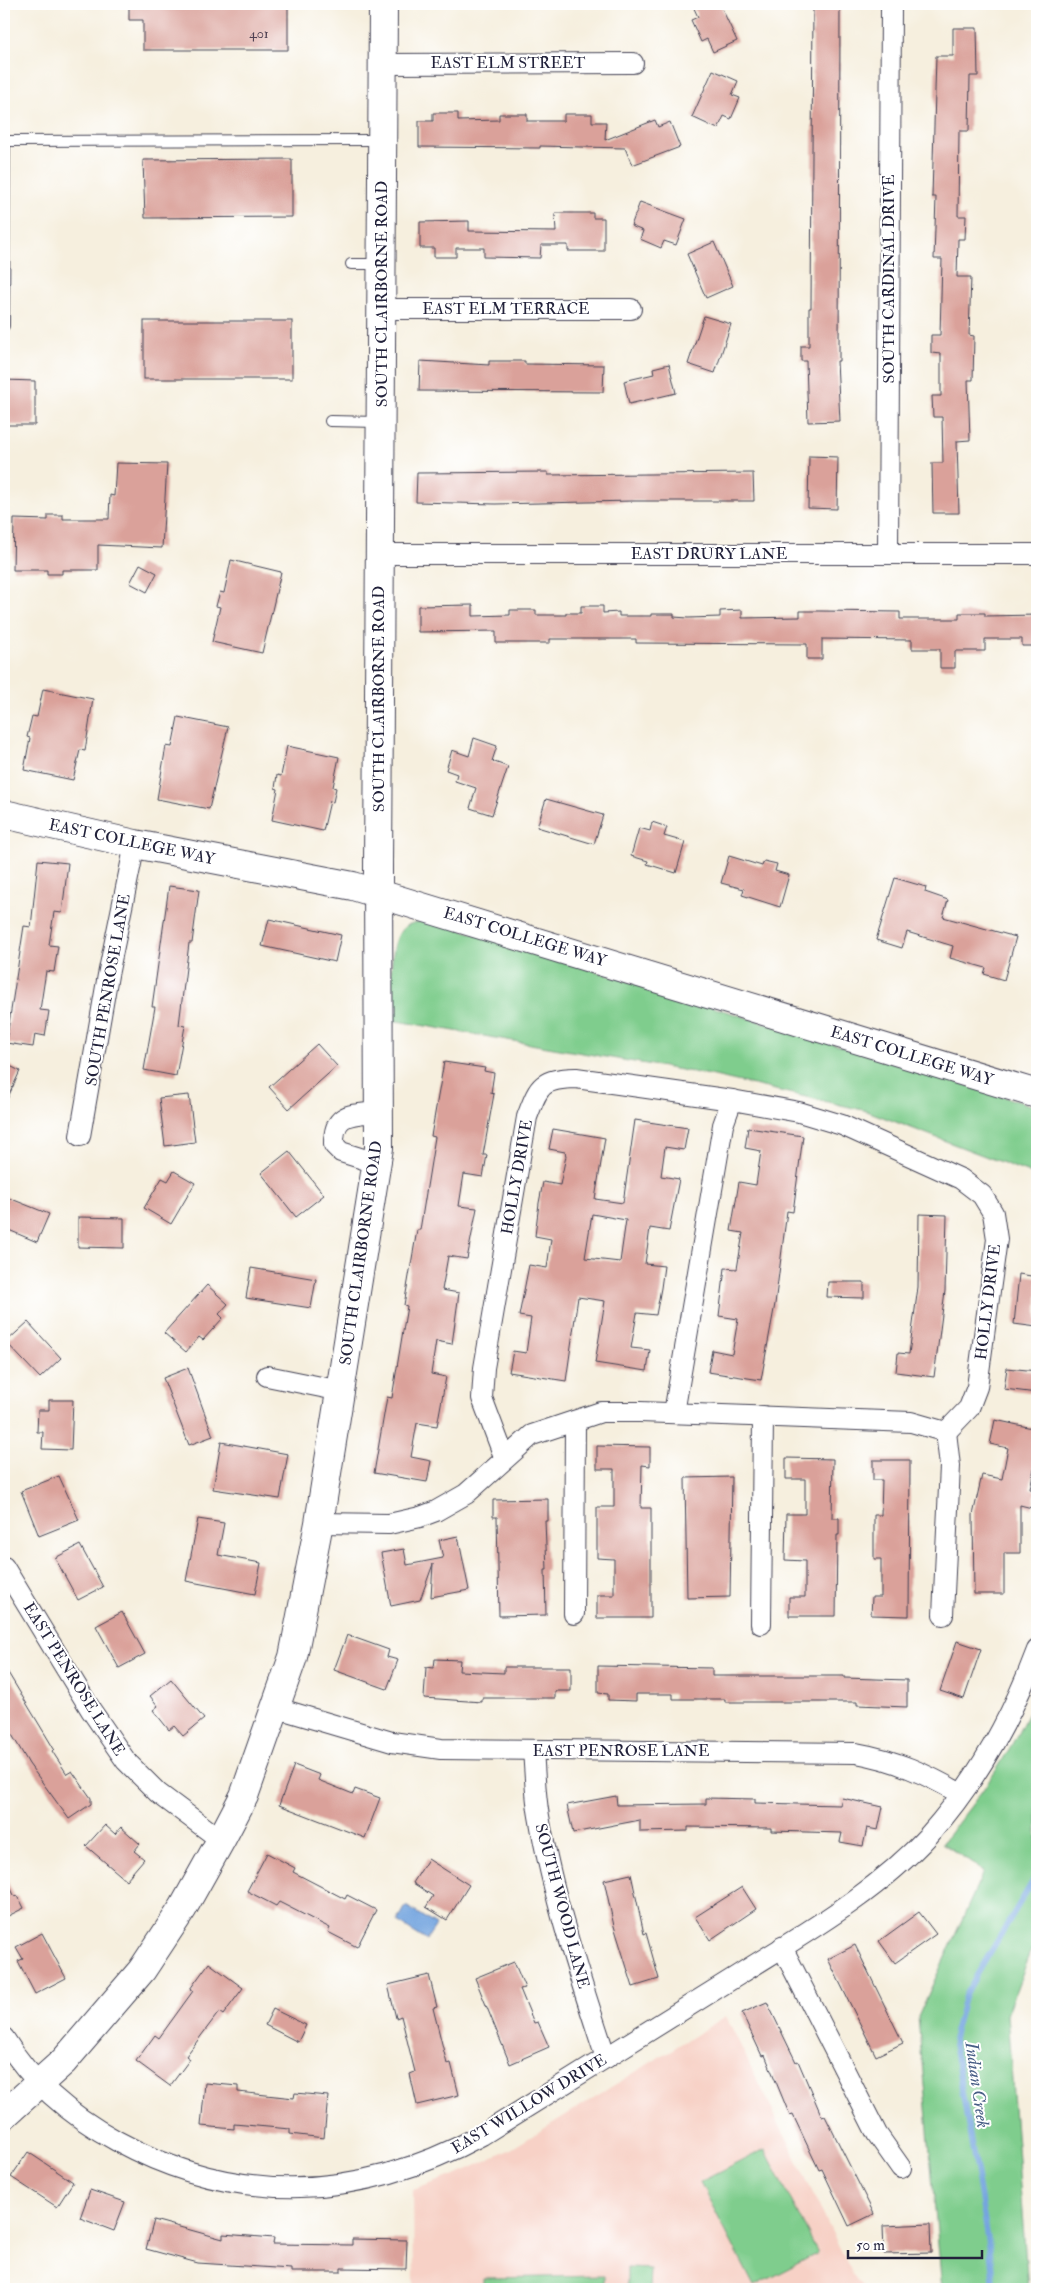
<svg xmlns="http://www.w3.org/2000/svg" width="1041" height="2293" font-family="'IM FELL Double Pica',serif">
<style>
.built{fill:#f7d1c6}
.green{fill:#7fcd8d;stroke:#507864}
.water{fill:#75a5df;stroke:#4c648d}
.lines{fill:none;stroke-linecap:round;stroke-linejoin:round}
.stream{stroke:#75a5df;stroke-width:5.5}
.building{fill:#daa19a;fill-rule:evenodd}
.lane-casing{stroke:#424153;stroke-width:12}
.street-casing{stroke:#424153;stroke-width:22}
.secondary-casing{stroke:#424153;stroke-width:30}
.lane{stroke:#fff;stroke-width:10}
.street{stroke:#fff;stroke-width:20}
.secondary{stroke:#fff;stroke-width:28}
.labels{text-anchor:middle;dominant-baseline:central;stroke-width:4;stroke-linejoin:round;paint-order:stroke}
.number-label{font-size:14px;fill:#504253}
.street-label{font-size:16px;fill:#22223b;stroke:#fff}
.water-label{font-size:18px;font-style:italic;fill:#475d85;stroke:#fff}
</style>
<rect width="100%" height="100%" fill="#fff"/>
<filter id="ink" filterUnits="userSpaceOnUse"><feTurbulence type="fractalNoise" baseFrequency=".02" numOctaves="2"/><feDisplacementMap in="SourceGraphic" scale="10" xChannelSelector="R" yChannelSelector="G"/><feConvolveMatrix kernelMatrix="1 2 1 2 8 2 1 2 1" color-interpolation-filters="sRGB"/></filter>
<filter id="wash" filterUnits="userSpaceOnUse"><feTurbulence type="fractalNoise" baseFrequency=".0096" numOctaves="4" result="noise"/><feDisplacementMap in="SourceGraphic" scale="20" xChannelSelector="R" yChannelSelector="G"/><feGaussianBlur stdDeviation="1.12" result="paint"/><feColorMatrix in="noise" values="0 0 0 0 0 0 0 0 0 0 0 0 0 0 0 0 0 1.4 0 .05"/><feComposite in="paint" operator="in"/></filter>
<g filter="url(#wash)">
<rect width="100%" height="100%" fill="#f6efde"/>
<!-- built -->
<polygon class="built" points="726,2016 853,2275 864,2289 414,2289 413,2190 456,2175 511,2149"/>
<!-- green -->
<g class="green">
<path d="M433 921 1037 1107V1176L867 1111 710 1075 391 1020C392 998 386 938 406 926 414 921 425 922 433 921Z"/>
<path d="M1037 1691V1936L1007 2015 1028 2289H942L918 2017 984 1871 942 1843C980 1796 1015 1749 1037 1691Z"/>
<polygon points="765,2149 818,2253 754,2286 700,2182"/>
<polygon points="627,2268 651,2269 650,2289 627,2289"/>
<polygon points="604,2276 604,2289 483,2289 483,2278"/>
</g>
<!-- water -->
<polygon class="water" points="406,1906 436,1925 426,1940 397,1922"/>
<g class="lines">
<!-- stream -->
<polyline class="stream" points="994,2289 990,2250 953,2039 965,1995 1037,1874"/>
</g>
<g id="blocks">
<!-- building -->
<g class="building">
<polygon points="129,4 288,4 288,50 143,50 143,20 129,20"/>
<polygon points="692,4 720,4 737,41 713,52 707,39 701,42 691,20 698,17"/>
<polygon points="813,4 840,4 839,361 837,361 840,421 808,422 806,361 801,361 801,346 809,346 809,308 811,308"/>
<polygon points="953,28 977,28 978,76 970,76 969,131 959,131 958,216 966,216 965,239 958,239 957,277 971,277 969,335 974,336 973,380 968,380 970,440 957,441 959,513 933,513 932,463 943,463 942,417 933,417 932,396 941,396 941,354 931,353 931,335 940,335 942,259 934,259 936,197 932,197 936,56 953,56"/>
<polygon points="713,70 738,81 732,95 740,98 731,119 724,116 718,129 692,117"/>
<polygon points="433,113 458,113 458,121 499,120 499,114 527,114 527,121 564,121 564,114 592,114 592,122 606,122 605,140 655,120 658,127 670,122 680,147 632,165 625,148 540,146 540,148 419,147 419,121 433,121"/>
<polygon points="292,159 292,217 145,218 143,160"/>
<polygon points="640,202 686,219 676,245 664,241 661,248 640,239 643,231 631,226"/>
<polygon points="555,213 593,213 593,218 604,218 604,251 568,251 568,245 541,245 540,258 484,257 484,248 456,248 456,257 434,257 434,248 420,248 420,222 469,221 469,231 556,232"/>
<polygon points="714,242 733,286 706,298 687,254"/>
<polygon points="704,316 731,324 715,373 688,364"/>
<rect x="144" y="321" width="148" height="58"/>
<polygon points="420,361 489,365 489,361 525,361 525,364 604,365 603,392 419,391"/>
<polygon points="669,364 676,393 629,404 624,381 654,374 653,368"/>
<polygon points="4,380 35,381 35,425 4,425"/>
<polygon points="809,456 838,457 837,509 808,508"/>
<polygon points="116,463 167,464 162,548 98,545 98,570 62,570 62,574 47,574 47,570 13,570 14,519 48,520 48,515 63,515 63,519 109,519 110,495 114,496"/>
<polygon points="548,472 548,475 753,473 754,501 632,501 495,504 416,502 417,473"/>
<polygon points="231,560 281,572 262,653 212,642 220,607 216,606 220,592 224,593"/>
<polygon points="140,564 157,573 147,592 130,583"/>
<polygon points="473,605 473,616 510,615 510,610 536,610 536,615 566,615 566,613 581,613 581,606 603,606 603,613 619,612 619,616 651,616 651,614 674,614 674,617 688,618 720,617 720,611 742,610 742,618 800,617 800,611 820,611 900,612 900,619 959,619 959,613 985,613 985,616 1037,615 1037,646 1022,646 1022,639 985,639 985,651 955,651 955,668 940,668 940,649 912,649 912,640 822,639 822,659 807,659 807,644 636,643 636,639 550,639 550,643 496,643 496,631 418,632 418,606"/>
<polygon points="43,689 93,699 85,751 80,750 73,780 24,770 30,738 27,737 32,716 37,717"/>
<polygon points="178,717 228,727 209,809 157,799 166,746 172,747"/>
<polygon points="474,738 497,746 492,761 508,767 492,815 470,808 476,788 455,781 457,774 446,770 452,750 469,756"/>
<polygon points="287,746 339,757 333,787 336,788 333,802 330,801 323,831 272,820 278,789 275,788 277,775 281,776"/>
<polygon points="546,799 603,815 594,844 537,827"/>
<polygon points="652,822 667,827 664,836 685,842 676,873 647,864 648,861 631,856 639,828 650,831"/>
<polygon points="729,856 762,866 764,861 777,864 775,871 789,875 780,907 742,895 744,889 721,883"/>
<polygon points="38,860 68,863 62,913 54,912 49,945 58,946 54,972 46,971 40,1010 49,1011 45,1036 35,1034 33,1047 6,1043 24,926 31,927"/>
<polygon points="895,878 926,887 925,892 948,900 943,917 1016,937 1004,980 984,974 986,968 950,958 953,946 907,932 902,948 876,940"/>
<polygon points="169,886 199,890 192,943 189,943 179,1025 185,1026 176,1076 144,1070 155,1007 152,1007"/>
<polygon points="269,919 341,935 335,962 262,946"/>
<polygon points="317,1044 337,1066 289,1109 269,1087"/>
<polygon points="444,1062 485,1068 484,1071 494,1073 491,1093 494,1094 483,1155 487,1155 483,1177 464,1174 459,1206 477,1208 467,1259 448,1256 442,1290 459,1293 452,1344 436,1341 431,1374 446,1377 437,1426 417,1423 411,1457 431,1461 427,1482 374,1473 387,1397 392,1398 407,1306 404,1305 417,1230 420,1230 435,1137 431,1136"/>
<polygon points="4,1063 20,1071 4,1106"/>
<polygon points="189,1095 195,1142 165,1146 159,1098"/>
<path d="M635 1120 688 1128 684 1150 665 1147 661 1176 679 1179 669 1231 650 1228 645 1264 664 1266 661 1288 656 1315 637 1313 631 1348 650 1350 647 1371 595 1363 605 1301 578 1297 566 1381 509 1372 513 1351 526 1353 531 1318 519 1316 529 1265 547 1268 551 1239 535 1236 539 1203 543 1182 560 1185 566 1156 565 1152 549 1149 553 1129 605 1138 595 1199 623 1203ZM592 1214 626 1220 620 1262 585 1258Z"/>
<polygon points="748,1128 803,1136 793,1212 787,1211 775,1304 761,1380 708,1372 712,1350 732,1354 738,1319 719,1316 725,1268 737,1269 743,1233 731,1231 739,1182 756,1185 761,1151 745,1148"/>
<polygon points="289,1151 324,1195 296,1217 261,1173"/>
<polygon points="174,1171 195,1183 171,1224 144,1208 162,1178 168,1181"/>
<polygon points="4,1196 49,1214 37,1242 4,1228"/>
<polygon points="919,1214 947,1215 945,1291 934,1377 896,1372 898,1353 909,1354 918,1287"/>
<polygon points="78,1217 124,1218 124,1248 78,1247"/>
<polygon points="251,1268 316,1279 311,1308 246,1298"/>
<polygon points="1019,1274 1037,1277 1037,1327 1014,1324"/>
<polygon points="828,1282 864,1282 864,1298 827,1297"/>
<polygon points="207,1285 228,1304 219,1314 223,1318 203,1340 199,1337 186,1352 164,1333"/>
<polygon points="28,1322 61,1358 40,1378 6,1342"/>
<polygon points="188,1368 213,1436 189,1445 163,1378"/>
<polygon points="1007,1368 1037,1371 1037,1393 1004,1389"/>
<polygon points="49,1400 73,1400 71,1450 42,1449 43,1432 37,1432 38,1410 49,1410"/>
<polygon points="995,1420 1037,1429 1037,1453 1030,1489 1036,1490 1032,1508 1020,1505 1020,1553 1004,1553 1004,1594 974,1594 973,1515 982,1475 1002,1479 1008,1448 990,1444"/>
<polygon points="221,1442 288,1454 280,1499 213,1489"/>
<polygon points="597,1446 650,1447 650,1466 642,1465 641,1508 651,1508 651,1618 597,1618 597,1595 614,1595 614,1559 597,1558 597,1507 614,1507 614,1469 597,1469"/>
<polygon points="786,1458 833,1459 832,1518 839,1518 839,1535 837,1535 836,1616 789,1616 789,1597 805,1597 805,1561 785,1560 786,1514 805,1514 805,1479 786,1479"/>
<polygon points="873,1460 910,1460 909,1616 871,1615 872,1597 881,1597 881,1559 874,1559 874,1515 881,1515 882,1480 873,1480"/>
<polygon points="59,1476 79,1520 39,1536 21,1491"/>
<polygon points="732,1477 730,1597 687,1598 685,1478"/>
<polygon points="548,1499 548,1521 545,1521 547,1570 545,1570 546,1615 499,1616 497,1517 493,1517 493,1500"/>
<polygon points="198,1519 224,1523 218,1555 261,1563 255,1594 186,1581"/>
<polygon points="458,1536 469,1590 431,1597 433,1564 420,1600 391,1606 381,1553 404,1549 407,1565 443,1558 439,1540"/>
<polygon points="80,1545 103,1587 78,1600 55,1558"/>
<polygon points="122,1612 145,1654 119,1668 96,1626"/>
<polygon points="347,1635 389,1650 387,1657 398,1660 387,1689 334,1670"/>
<polygon points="957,1641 981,1649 964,1699 940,1691"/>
<polygon points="435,1659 460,1660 459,1671 504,1673 504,1667 571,1667 571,1691 555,1691 555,1698 482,1698 482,1702 424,1698 426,1667 434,1668"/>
<polygon points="4,1666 54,1749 52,1751 67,1774 72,1771 91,1798 91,1804 69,1819 29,1764 4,1721"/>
<polygon points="598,1666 712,1668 712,1676 844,1676 844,1678 907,1680 907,1707 857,1705 857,1702 725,1702 725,1699 673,1699 673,1694 636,1694 636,1701 608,1700 608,1694 598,1693"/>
<polygon points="171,1679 204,1719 183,1736 174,1726 169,1730 153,1710 158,1706 150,1696"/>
<polygon points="294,1765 320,1775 318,1780 353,1794 355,1789 380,1798 365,1838 279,1805"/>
<polygon points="616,1796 617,1805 706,1804 706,1798 755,1799 755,1803 840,1805 842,1798 883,1807 878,1830 867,1828 863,1846 840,1842 842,1833 771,1831 771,1828 688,1827 688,1831 640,1832 640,1820 573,1833 567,1805"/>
<polygon points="105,1825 115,1834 121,1827 140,1844 134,1851 144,1859 126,1880 86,1846"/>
<polygon points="267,1853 295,1868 293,1872 345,1899 347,1895 376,1910 357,1947 328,1932 330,1928 279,1902 276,1906 247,1891"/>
<polygon points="428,1859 469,1885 447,1920 426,1907 433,1896 413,1883"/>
<polygon points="631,1874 644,1934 646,1933 659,1979 633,1987 614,1926 604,1880"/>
<polygon points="4,1875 15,1897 18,1896 24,1908 4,1918"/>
<polygon points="742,1887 756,1909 710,1940 695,1917"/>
<polygon points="919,1912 936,1934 895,1963 879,1941"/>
<polygon points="42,1933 66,1978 35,1994 18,1961 23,1959 16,1947"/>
<polygon points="855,1945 903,2043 876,2056 828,1959"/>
<polygon points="514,1962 525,1988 520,1989 534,2023 538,2022 549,2047 510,2064 475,1978"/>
<polygon points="209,1963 243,1988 223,2015 219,2012 186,2056 190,2059 170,2086 136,2061 155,2035 159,2038 193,1991 190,1989"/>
<polygon points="429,1975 437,2007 433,2008 447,2064 451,2063 459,2095 417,2105 410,2074 415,2072 401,2016 396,2018 388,1985"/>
<polygon points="767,2002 796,2062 798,2061 822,2117 825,2116 874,2214 849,2226 822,2169 819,2170 793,2115 790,2116 765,2055 762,2056 742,2013"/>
<polygon points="273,2009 306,2025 298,2042 265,2025"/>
<polygon points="205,2083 238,2086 238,2092 294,2098 295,2093 328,2096 324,2138 290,2134 290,2129 234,2124 234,2129 201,2126"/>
<polygon points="28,2152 73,2182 57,2207 11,2177"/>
<polygon points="90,2190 125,2202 114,2231 80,2218"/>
<polygon points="154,2220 223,2239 223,2234 274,2238 273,2244 352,2245 352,2239 407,2240 406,2269 341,2268 341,2272 291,2272 291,2269 198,2263 146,2249"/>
<polygon points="930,2224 931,2253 884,2254 883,2226"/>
</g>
</g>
</g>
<g filter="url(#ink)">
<use href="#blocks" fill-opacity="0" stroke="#424153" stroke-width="1"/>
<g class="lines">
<defs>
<g id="lane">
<polyline points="4,141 382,140"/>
<polyline points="351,264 381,264"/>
<polyline points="4,326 5,141"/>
<polyline points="330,421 379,422"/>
</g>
<g id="street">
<polyline points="383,64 633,63"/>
<polyline points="382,309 631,309"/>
<polyline points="380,554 1037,554"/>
<polyline points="888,554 891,4"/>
<polyline points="80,1136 108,975 135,844"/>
<path d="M376 1163 341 1152 334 1145C333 1112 351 1115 378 1112"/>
<polyline points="267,1376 341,1391"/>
<polyline points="674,1413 723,1125 732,1100"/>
<path d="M319 1523 389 1524 420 1517 436 1511 466 1494 532 1435 601 1412H640L911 1422 946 1432 969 1408 977 1387 997 1239 993 1213 982 1195 961 1179 842 1125 799 1112 732 1100 576 1078C540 1079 539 1086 527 1117L484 1368 482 1398 505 1459"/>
<polyline points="4,1567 91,1710 126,1761 158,1793 221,1840"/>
<polyline points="574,1614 575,1421"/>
<polyline points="943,1615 950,1466 946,1432"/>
<polyline points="761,1624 763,1416"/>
<path d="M277 1708 392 1742 441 1749 856 1753C896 1760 926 1774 961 1794"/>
<path d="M533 1751C535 1773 535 1795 539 1816 553 1898 580 1979 606 2058"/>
<polyline points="782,1947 877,2134 901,2168"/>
<path d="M4 2038C32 2084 71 2116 117 2141 239 2207 362 2200 482 2135 568 2081 654 2028 740 1974 805 1933 876 1893 929 1835 977 1781 1012 1717 1037 1650"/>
</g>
<g id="secondary">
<polyline points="4,814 135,844 353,886 1037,1094"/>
<polyline points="4,2115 64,2061 142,1970 183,1908 221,1840 244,1796 293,1657 319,1523 379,1148 378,870 383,4"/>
</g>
</defs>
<!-- lane casing -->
<use href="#lane" class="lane-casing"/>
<!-- street casing -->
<use href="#street" class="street-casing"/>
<!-- secondary casing -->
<use href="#secondary" class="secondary-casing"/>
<!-- lane -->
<use href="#lane" class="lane"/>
<!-- street -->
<use href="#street" class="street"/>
<!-- secondary -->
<use href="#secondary" class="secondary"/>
</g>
</g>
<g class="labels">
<!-- number labels -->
<g class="number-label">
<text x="259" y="33">401</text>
</g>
<!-- street labels -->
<g class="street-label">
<text x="508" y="63">EAST ELM STREET</text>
<text transform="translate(889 279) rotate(-90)">SOUTH CARDINAL DRIVE</text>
<text transform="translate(382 294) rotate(-90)">SOUTH CLAIRBORNE ROAD</text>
<text x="506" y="309">EAST ELM TERRACE</text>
<text x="709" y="554">EAST DRURY LANE</text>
<text transform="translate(379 699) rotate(-90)">SOUTH CLAIRBORNE ROAD</text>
<text transform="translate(132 842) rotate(12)">EAST COLLEGE WAY</text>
<text transform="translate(525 937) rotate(17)">EAST COLLEGE WAY</text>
<text transform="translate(108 990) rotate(-80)">SOUTH PENROSE LANE</text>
<text transform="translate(912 1056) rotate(17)">EAST COLLEGE WAY</text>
<text transform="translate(517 1177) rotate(-80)">HOLLY DRIVE</text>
<text transform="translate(361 1253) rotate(-82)">SOUTH CLAIRBORNE ROAD</text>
<text transform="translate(988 1302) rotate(-83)">HOLLY DRIVE</text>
<text transform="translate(74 1679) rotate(58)">EAST PENROSE LANE</text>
<text x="621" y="1751">EAST PENROSE LANE</text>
<text transform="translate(562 1906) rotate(75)">SOUTH WOOD LANE</text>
<text transform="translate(529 2104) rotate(-31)">EAST WILLOW DRIVE</text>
</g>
<!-- water labels -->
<g class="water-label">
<text transform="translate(977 2085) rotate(82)">Indian Creek</text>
</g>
</g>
<!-- margin -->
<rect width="1041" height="2293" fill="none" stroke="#fff" stroke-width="20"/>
<!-- scale -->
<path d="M848 2250v8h134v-8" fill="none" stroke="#22223b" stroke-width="2.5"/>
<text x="856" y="2250" font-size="15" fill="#22223b" stroke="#ffffff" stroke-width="4" paint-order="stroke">50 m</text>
</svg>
